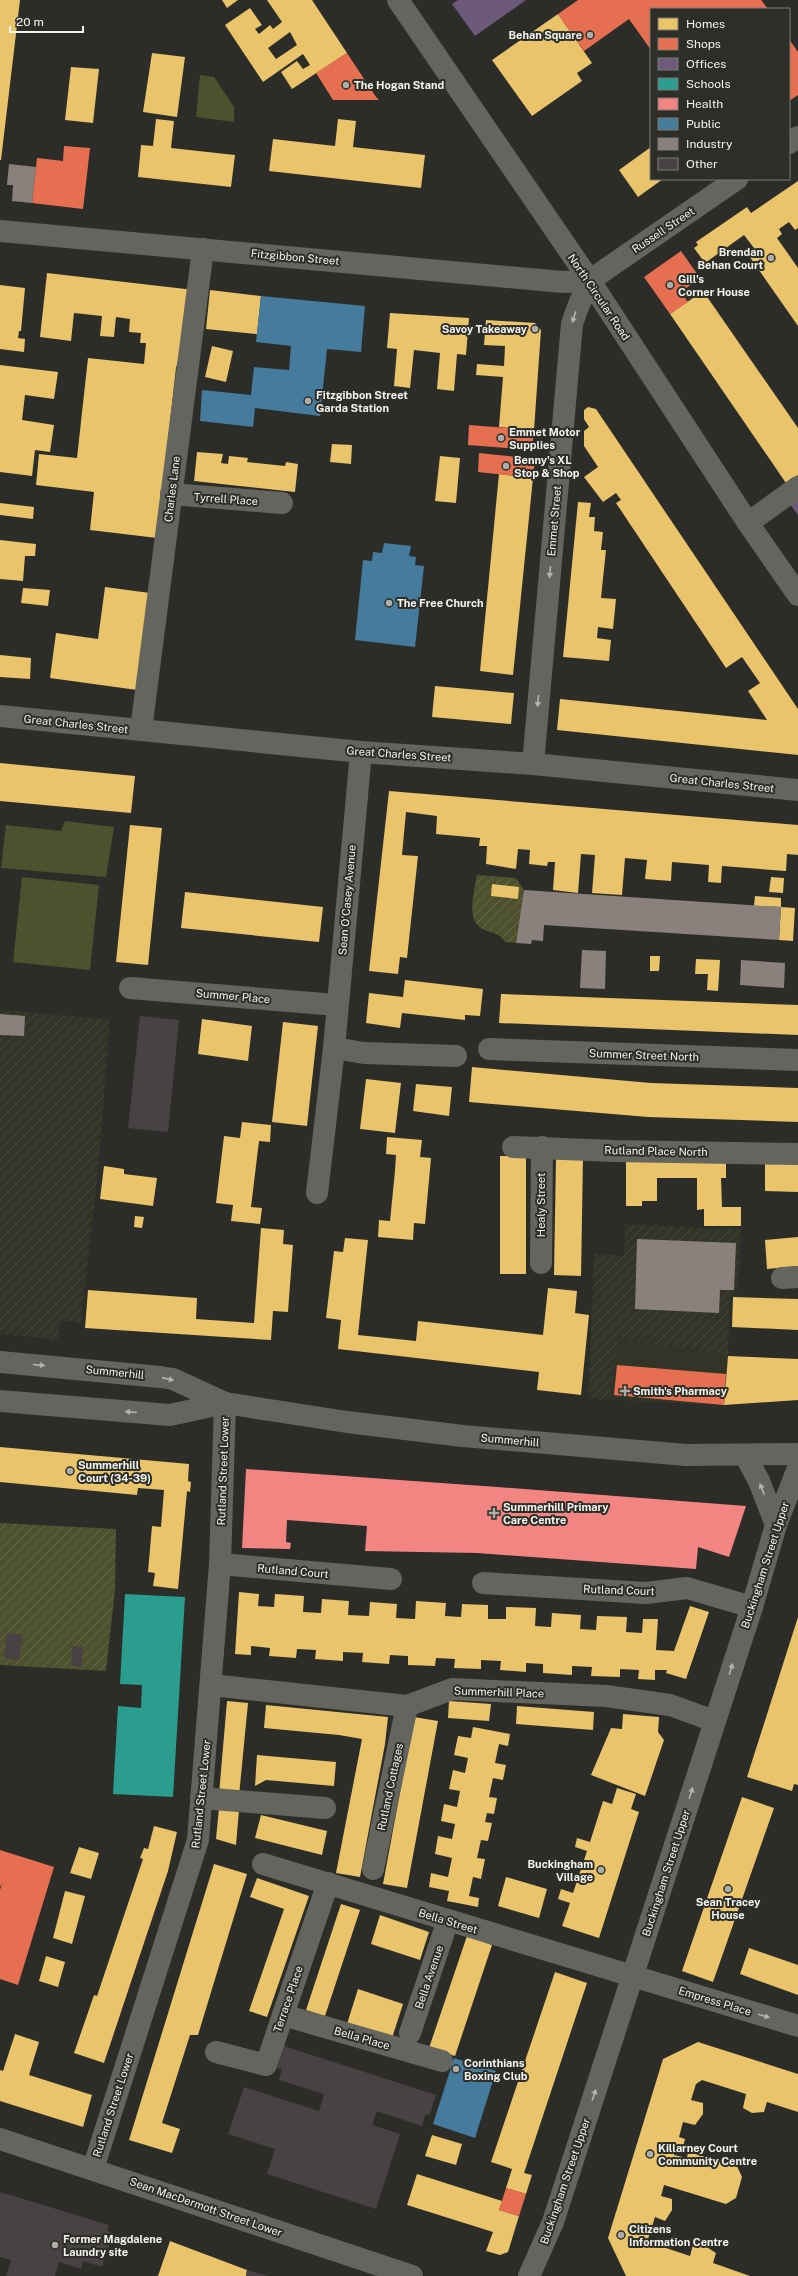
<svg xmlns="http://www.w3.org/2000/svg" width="798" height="2276" font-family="'Public Sans',sans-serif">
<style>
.built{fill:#323427}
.industrial{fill:url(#industrial-furrows)}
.green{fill:#4e512e}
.garden{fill:url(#garden-furrows)}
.homes{fill:#e9c46a;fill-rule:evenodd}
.shops{fill:#e76f51}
.offices{fill:#6d597a}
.schools{fill:#2a9d8f}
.health{fill:#f28482}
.public{fill:#457b9d}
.industry{fill:#8a817c}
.building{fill:#494244}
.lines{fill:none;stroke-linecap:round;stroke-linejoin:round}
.minor{stroke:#64655f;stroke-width:22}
.major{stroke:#63655e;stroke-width:22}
.oneway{fill:#b3b4ae}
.oneway2{fill:#b2b4ae}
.poi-dot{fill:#adaea9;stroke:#2d2e27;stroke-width:1.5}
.labels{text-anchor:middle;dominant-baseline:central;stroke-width:4;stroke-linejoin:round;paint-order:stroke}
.poi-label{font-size:11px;font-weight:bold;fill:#f3f4ef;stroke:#2d2e27;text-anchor:start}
.street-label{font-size:11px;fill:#f3f4ef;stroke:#2d2e27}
</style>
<defs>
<pattern id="industrial-furrows" width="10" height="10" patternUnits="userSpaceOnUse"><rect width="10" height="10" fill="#323427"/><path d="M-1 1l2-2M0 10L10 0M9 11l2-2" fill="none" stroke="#46483c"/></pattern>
<pattern id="garden-furrows" width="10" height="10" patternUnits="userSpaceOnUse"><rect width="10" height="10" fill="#4e512e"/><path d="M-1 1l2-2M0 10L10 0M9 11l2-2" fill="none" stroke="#686b4d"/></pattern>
</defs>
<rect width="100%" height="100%" fill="#2c2d28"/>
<!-- built -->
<polygon class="built" points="619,1339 728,1356 724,1405 610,1400"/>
<!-- industrial -->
<g class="industrial">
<polygon points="0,1010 110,1019 99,1160 81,1323 60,1320 58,1340 0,1334"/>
<polygon points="625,1224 741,1230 738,1291 730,1296 728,1356 619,1339 610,1400 588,1398 594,1253 624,1256"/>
</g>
<!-- green -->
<g class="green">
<polygon points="200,75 214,77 234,107 234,122 196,117"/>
<polygon points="65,821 114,827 106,877 1,868 6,825 61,831"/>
<polygon points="22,877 99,885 90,970 13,962"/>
</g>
<!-- garden -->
<g class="garden">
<path d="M477 875 516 878 524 890 516 943 505 942C500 934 496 934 487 931 464 924 474 894 477 875Z"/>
<polygon points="0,1523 116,1529 115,1590 106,1671 0,1665"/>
</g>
<!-- homes -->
<g class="homes">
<polygon points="0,0 20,0 1,160 0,160"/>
<polygon points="222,0 238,0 227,8"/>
<path d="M267 0H312L347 53 292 89 281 72 297 61 303 69 310 65 303 54 263 82 225 25 250 8 262 25 255 29 259 34 270 25 273 29 282 22ZM290 32 297 45 276 59 268 48Z"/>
<polygon points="558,14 592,63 577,73 582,81 532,116 492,60"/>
<polygon points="152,53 185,57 177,117 143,112"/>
<polygon points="71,67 99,69 93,123 65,120"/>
<polygon points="156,119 174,121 171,148 235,155 231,187 138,177 141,145 153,146"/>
<polygon points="338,119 356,121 353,147 425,155 421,188 269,171 273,139 335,146"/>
<polygon points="651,147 651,179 663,179 638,197 619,170"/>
<polygon points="798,181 798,228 795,230 789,222 779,229 782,234 777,238 798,268 798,326 747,253 754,248 744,235 705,263 694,248 698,245 696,242 747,207 751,213"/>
<polygon points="47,273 194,290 185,335 176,368 157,538 90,530 94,492 36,485 39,454 77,458 88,358 144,364 146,343 140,343 141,333 129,332 130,319 116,317 114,337 100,336 102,316 74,313 71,341 40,337"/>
<polygon points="0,285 25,288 21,331 19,331 18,338 25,339 24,352 0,349"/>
<polygon points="210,290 261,296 257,334 206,329"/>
<polygon points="703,291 798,428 798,475 786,483 670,314"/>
<polygon points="390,313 469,318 466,355 457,354 454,391 437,389 440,353 414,350 410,388 394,386 397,349 387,348"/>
<polygon points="486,320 535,323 541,330 534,430 499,427 503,377 476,375 477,364 504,366 505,346 484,345"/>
<polygon points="212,346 233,351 226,382 205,377"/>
<polygon points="0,365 58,372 54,399 25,395 22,420 54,425 50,452 35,450 32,476 0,472"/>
<polygon points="588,407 596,409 798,709 798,755 557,730 560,699 767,720 748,691 760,683 742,657 726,668 616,503 621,500 616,493 603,502 584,477 598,467 584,446 584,431 589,427 584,419 584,410"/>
<polygon points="332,444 352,445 351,464 330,462"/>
<polygon points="197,452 223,454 221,463 228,464 229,456 248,458 247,462 285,466 286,462 298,464 295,492 194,481"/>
<polygon points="440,456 460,458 456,503 435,501"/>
<polygon points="499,474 533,478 513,675 480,671"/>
<polygon points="578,502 591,503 589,517 595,517 594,531 603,532 601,550 606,550 601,598 616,599 613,629 598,627 597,638 611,640 609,661 563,657"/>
<polygon points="0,503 34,507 33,519 0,515"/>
<polygon points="0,540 36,544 35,556 25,556 23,581 0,579"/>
<polygon points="105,587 150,593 137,690 50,678 56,633 98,639"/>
<polygon points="23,588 50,590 48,606 21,603"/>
<polygon points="0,655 31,658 30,679 0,677"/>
<polygon points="435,686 514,693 511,724 432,717"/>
<polygon points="0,763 135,776 131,813 0,801"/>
<polygon points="389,791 798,825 798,855 787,854 786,871 722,866 721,883 708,882 709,865 672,862 671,881 645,879 647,860 625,858 622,895 592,893 595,855 581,854 578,893 553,890 555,862 548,862 547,866 529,864 530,850 518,849 516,869 486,864 487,846 479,846 480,838 436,834 437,816 406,812 402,855 418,856 407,958 400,957 398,974 369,971"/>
<polygon points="130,825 162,828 148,965 116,962"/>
<polygon points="771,877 784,878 783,893 769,892"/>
<polygon points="492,884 519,887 518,899 491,896"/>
<polygon points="185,892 323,907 319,942 181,928"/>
<polygon points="755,896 781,898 781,907 754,906"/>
<polygon points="781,907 795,908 793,941 779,940"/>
<polygon points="650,956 660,956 659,971 650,971"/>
<polygon points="696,959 720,960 718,991 707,990 708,974 695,974"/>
<polygon points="405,980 483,989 480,1016 465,1015 465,1020 402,1013 400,1028 366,1023 369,993 403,997"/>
<polygon points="501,994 798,1005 798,1035 499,1023"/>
<polygon points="202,1019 252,1026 248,1061 198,1054"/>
<polygon points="283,1022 318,1026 307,1126 272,1122"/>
<polygon points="472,1067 651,1083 798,1088 798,1122 648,1117 469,1102"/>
<polygon points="366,1079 401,1083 395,1133 360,1129"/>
<polygon points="416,1084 452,1087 449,1116 413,1111"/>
<polygon points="242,1122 271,1125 270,1142 259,1141 251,1207 262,1208 260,1224 231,1221 233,1205 216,1203 224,1136 240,1138"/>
<polygon points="387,1137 422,1140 420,1157 431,1158 425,1224 414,1223 413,1240 378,1237 379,1220 390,1221 395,1171 396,1155 386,1154"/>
<rect x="500" y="1156" width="26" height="118"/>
<polygon points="556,1157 583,1157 581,1276 554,1275"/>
<polygon points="626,1161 726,1161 726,1178 721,1178 722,1207 741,1207 741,1226 704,1226 704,1209 697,1210 697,1178 657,1178 657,1201 642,1201 642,1206 626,1206"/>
<polygon points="765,1162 798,1163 798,1192 765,1191"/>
<polygon points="104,1166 124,1169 124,1174 157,1178 153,1206 100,1199"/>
<polygon points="135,1216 144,1217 142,1228 134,1227"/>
<polygon points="261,1228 284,1230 283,1244 293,1245 288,1312 273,1311 271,1340 85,1328 88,1290 197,1298 196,1319 254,1323"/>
<polygon points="798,1237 798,1266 767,1269 765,1240"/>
<polygon points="345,1238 368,1240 358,1335 416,1341 418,1321 543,1335 548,1288 577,1291 575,1313 589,1315 581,1395 537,1390 539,1372 338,1349 341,1320 326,1318 334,1251 343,1252"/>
<polygon points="733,1297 798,1299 798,1330 732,1327"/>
<polygon points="728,1356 798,1359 798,1400 724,1405"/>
<polygon points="0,1447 189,1464 188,1481 191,1482 190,1492 187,1491 178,1589 153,1586 155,1573 148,1572 152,1526 161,1527 164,1490 138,1488 137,1495 0,1482"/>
<polygon points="239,1592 259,1594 258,1606 274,1607 275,1594 304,1596 303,1612 321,1613 322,1599 349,1601 348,1615 369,1616 370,1602 397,1604 396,1618 415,1619 416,1601 446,1603 445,1616 461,1617 462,1604 488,1605 488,1619 506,1619 506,1607 536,1608 535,1626 551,1627 552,1613 581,1615 580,1629 596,1630 597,1616 627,1617 626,1632 642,1633 643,1619 658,1619 656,1650 674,1651 690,1606 709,1612 686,1679 666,1673 667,1670 655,1670 655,1680 638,1679 639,1670 620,1669 620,1677 591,1676 592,1667 572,1666 572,1675 543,1673 543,1664 526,1663 526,1672 500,1670 501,1661 481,1660 481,1669 454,1668 455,1659 436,1658 435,1666 408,1665 408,1656 390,1655 389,1664 362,1662 363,1653 343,1652 343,1661 315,1659 316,1650 297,1649 296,1658 269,1656 270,1648 251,1646 251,1655 235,1654"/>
<polygon points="798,1617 798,1785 794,1784 792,1791 747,1777"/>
<polygon points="227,1701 248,1703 239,1796 219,1794"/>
<polygon points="449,1701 491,1704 489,1721 448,1718"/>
<polygon points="266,1705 388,1717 385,1744 360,1877 336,1873 362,1739 339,1735 264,1728"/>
<polygon points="517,1706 594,1712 593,1730 516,1724"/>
<polygon points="623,1714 659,1717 658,1732 664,1740 645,1796 591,1775 611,1728 622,1729"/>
<polygon points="414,1717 438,1721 407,1888 383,1884"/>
<polygon points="473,1727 510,1734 508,1746 499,1744 495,1763 506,1765 503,1780 493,1778 489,1797 497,1798 494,1814 487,1813 485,1822 492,1823 488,1841 481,1840 477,1858 485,1859 481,1879 473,1877 469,1896 479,1898 478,1907 447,1901 449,1891 429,1887 431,1873 448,1877 452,1858 435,1854 438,1836 452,1839 455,1824 441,1821 444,1804 457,1807 460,1791 449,1789 453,1770 465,1773 468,1758 454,1755 458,1736 471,1738"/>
<polygon points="257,1755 336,1762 334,1786 266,1780 255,1786"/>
<polygon points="617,1788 636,1794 631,1809 639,1812 599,1938 562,1926 570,1903 558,1899 561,1889 573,1893 587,1851 575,1847 577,1838 590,1842 603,1801 612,1804"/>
<polygon points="742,1797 774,1808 713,1982 682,1971"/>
<polygon points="219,1808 239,1810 236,1845 216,1839"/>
<polygon points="261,1815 327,1831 322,1855 255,1838"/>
<polygon points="154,1826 177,1832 168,1871 104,2063 74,2053 94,1995 97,1996 143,1859 140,1858 144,1848 148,1849"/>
<polygon points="79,1847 99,1853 91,1879 70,1873"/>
<polygon points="214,1864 247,1874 198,2035 190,2035 162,2123 180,2129 172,2153 129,2140"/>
<polygon points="506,1877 547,1889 539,1918 498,1906"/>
<polygon points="257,1878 309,1896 267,2017 249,2011 284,1909 250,1897"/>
<polygon points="65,1891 85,1896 72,1944 53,1938"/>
<polygon points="341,1904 360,1910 325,2016 306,2010"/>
<polygon points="380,1915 429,1932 420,1960 371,1944"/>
<polygon points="467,1936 492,1945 455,2056 429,2048"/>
<polygon points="749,1948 798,1965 798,1995 740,1974"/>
<polygon points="46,1956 65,1962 58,1987 39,1981"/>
<polygon points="555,1972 587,1983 524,2173 532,2175 526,2194 506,2188 512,2169 491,2162"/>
<polygon points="358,1989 403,2004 392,2038 347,2024"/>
<polygon points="15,2034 39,2042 29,2075 92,2095 83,2127 0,2101 0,2070 3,2071"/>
<polygon points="698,2042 798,2074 798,2112 767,2102 764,2112 752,2113 743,2108 746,2094 702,2080 696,2084 691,2100 703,2103 703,2114 695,2125 683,2122 679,2137 685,2139 682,2151 676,2149 674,2155 687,2158 688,2152 737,2166 742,2177 736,2198 726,2204 664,2185 661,2196 672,2199 672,2210 665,2221 655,2217 648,2239 651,2243 690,2256 693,2245 705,2246 716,2253 713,2263 750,2276 626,2276 608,2238 663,2059"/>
<polygon points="432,2135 462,2144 456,2165 425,2156"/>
<polygon points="417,2174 502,2201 499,2210 519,2216 508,2252 500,2255 486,2251 493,2232 407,2205"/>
<polygon points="170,2241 247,2270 246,2276 158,2276"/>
</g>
<!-- shops -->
<g class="shops">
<polygon points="578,0 761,0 768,9 651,9 651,50 629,19 584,51 558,14"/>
<polygon points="789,39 798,52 798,95 789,101"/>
<polygon points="347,53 376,97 379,100 333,100 316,73"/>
<polygon points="64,146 90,148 83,209 32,203 37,158 63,161"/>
<polygon points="681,251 700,278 681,292 688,302 670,314 644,277"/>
<polygon points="469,425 534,430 532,450 468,445"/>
<polygon points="479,453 535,459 533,478 478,472"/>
<polygon points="617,1365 726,1374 724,1405 614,1395"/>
<polygon points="0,1850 54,1867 18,1985 0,1979 0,1890 2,1883 0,1887"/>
<polygon points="506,2188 526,2194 519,2216 499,2210"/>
</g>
<!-- offices -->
<g class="offices">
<polygon points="458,0 526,0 475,36 452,4"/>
<polygon points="798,492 798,515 787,500"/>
</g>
<!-- schools -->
<polygon class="schools" points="125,1594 185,1597 173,1797 113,1794 118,1706 141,1708 142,1685 120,1684"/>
<!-- health -->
<polygon class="health" points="246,1469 497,1487 746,1506 729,1557 698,1547 696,1569 477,1553 365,1551 367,1526 287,1520 286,1542 291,1543 290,1549 242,1548"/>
<!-- public -->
<g class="public">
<polygon points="261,296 365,306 361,352 327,349 320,416 255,408 253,427 200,421 202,390 251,395 254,367 289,370 291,346 256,342"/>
<polygon points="384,543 411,546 409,556 416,557 415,565 424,566 415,647 355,640 363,560 372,561 373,552 382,553"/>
<polygon points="454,2058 496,2071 475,2138 433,2124"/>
</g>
<!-- industry -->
<g class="industry">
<polygon points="9,164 36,167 32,203 12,201 13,185 7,185"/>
<polygon points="524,890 781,907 779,940 544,925 543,941 532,940 531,944 516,943"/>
<polygon points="582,950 606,951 605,989 580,988"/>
<polygon points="741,960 785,963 784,988 740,985"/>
<polygon points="0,1014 25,1016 24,1036 0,1035"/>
<polygon points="637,1239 736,1243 734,1290 720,1290 719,1313 635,1309"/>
</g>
<!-- building -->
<g class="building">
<polygon points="140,1016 179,1020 168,1132 128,1128"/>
<polygon points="7,1633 23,1635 19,1660 4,1658"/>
<polygon points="72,1646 83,1647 82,1667 71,1666"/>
<polygon points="284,2046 436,2095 430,2114 425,2115 422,2126 377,2111 372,2125 400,2134 376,2209 267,2174 275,2149 228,2134 244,2087 319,2111 324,2094 279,2080 282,2069 277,2068"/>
<polygon points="0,2192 109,2225 107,2231 113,2233 102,2267 83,2261 81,2269 59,2262 55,2276 6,2276 11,2260 0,2257"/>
<polygon points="247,2270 268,2276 246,2276"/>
</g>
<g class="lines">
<!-- minor -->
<g class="minor">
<polyline points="789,143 798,137"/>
<polyline points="0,231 563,282 590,281"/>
<polyline points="171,494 282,503"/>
<polyline points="748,523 798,487"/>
<polyline points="0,716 361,752 533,764 798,790"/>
<polyline points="141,730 203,249"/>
<path d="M533 764 572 324C578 306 584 287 599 274L737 179"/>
<polyline points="130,988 337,1005"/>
<polyline points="334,1048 364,1053 456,1056"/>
<polyline points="489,1049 798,1060"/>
<polyline points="513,1147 614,1151 798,1154"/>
<polyline points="317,1193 334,1048 361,752"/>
<polyline points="541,1263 542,1147"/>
<polyline points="782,1278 798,1277"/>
<polyline points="745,1455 759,1481 776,1525"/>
<polyline points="220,1564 391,1579"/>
<polyline points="483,1583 646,1593 687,1588 752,1607"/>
<polyline points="211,1685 407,1706 452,1689 606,1696 670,1705 714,1721"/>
<polyline points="201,1798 325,1808"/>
<polyline points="263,1864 798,2026"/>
<polyline points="373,1869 407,1706"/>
<polyline points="283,2015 442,2061"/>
<polyline points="410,2033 448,1920"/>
<polyline points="216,2052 266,2065 328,1883"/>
<polyline points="0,2139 412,2276"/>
<polyline points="93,2169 198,1840 220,1564 225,1403"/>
<polyline points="529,2276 553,2222 752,1607 776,1525 798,1468"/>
</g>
<!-- major -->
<g class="major">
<polyline points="398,0 590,281 748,523 798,595"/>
<polyline points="0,1362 160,1377 173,1379 225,1403 347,1422 463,1436 686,1455 798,1454"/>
<polyline points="0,1401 170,1415 225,1403"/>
</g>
</g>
<!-- one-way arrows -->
<defs><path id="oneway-solid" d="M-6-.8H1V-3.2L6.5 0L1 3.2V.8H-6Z"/></defs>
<g class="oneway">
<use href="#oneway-solid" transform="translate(574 317) rotate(108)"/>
<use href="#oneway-solid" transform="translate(550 572) rotate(95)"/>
<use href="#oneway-solid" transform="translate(538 701) rotate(95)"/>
<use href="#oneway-solid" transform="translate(762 1489) rotate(-111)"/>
<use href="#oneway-solid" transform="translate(731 1669) rotate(-72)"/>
<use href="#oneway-solid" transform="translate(691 1793) rotate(-72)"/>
<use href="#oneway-solid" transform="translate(764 2016) rotate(16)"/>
<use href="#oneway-solid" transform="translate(594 2095) rotate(-72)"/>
</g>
<g class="oneway2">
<use href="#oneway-solid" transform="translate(39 1365) rotate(5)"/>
<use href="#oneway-solid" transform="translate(168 1379) rotate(13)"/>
<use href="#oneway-solid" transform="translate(131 1412) rotate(-175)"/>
</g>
<!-- markers -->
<g class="poi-dot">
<circle cx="590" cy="35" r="4"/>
<circle cx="346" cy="85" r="4"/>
<circle cx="771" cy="258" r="4"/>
<circle cx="670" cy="285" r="4"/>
<circle cx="535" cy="329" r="4"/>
<circle cx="308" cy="401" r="4"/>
<circle cx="501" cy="438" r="4"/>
<circle cx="506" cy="466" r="4"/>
<circle cx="389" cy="603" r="4"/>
<path d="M623 1385h4v4h4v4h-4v4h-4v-4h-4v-4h4z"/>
<circle cx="70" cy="1471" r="4"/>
<path d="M492 1507h4v4h4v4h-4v4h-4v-4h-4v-4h4z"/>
<circle cx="601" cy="1870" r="4"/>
<circle cx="728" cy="1889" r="4"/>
<circle cx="456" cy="2069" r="4"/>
<circle cx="650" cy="2154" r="4"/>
<circle cx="621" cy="2235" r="4"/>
<circle cx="55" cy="2245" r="4"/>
</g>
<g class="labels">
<!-- poi labels -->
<g class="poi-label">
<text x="582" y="35" text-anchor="end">Behan Square</text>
<text x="354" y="85">The Hogan Stand</text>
<text x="763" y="252" text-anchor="end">Brendan<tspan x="763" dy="13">Behan Court</tspan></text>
<text x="678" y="279">Gill's<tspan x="678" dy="13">Corner House</tspan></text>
<text x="527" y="329" text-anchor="end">Savoy Takeaway</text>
<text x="316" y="395">Fitzgibbon Street<tspan x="316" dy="13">Garda Station</tspan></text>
<text x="509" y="432">Emmet Motor<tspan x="509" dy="13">Supplies</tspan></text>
<text x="514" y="460">Benny's XL<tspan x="514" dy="13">Stop &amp; Shop</tspan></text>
<text x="397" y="603">The Free Church</text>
<text x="633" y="1391">Smith's Pharmacy</text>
<text x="78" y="1465">Summerhill<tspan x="78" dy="13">Court (34-39)</tspan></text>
<text x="503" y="1507">Summerhill Primary<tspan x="503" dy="13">Care Centre</tspan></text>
<text x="593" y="1864" text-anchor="end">Buckingham<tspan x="593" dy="13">Village</tspan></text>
<text x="728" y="1902" text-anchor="middle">Sean Tracey<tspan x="728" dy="13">House</tspan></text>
<text x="464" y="2063">Corinthians<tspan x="464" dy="13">Boxing Club</tspan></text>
<text x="658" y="2148">Killarney Court<tspan x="658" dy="13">Community Centre</tspan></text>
<text x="629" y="2229">Citizens<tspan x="629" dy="13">Information Centre</tspan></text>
<text x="63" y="2239">Former Magdalene<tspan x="63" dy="13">Laundry site</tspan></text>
</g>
<!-- street labels -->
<g class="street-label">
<text transform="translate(663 230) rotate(-34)">Russell Street</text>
<text transform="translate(295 257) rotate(5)">Fitzgibbon Street</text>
<text transform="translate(599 297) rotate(56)">North Circular Road</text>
<text transform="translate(172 489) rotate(-83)">Charles Lane</text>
<text transform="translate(226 499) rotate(4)">Tyrrell Place</text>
<text transform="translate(554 521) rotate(-85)">Emmet Street</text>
<text transform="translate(76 724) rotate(6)">Great Charles Street</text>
<text transform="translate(399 754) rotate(4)">Great Charles Street</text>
<text transform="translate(722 783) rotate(6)">Great Charles Street</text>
<text transform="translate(347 900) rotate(-85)">Sean O'Casey Avenue</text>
<text transform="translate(233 996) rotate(5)">Summer Place</text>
<text transform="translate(644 1055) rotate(2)">Summer Street North</text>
<text transform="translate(656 1151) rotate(1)">Rutland Place North</text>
<text transform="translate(541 1205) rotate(-90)">Healy Street</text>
<text transform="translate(115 1372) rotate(6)">Summerhill</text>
<text transform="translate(510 1440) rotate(5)">Summerhill</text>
<text transform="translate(223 1471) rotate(-88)">Rutland Street Lower</text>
<text transform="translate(765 1565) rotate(-72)">Buckingham Street Upper</text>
<text transform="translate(293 1571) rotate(5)">Rutland Court</text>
<text transform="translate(619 1590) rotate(2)">Rutland Court</text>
<text transform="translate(499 1692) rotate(2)">Summerhill Place</text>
<text transform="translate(390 1787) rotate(-78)">Rutland Cottages</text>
<text transform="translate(201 1794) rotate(-84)">Rutland Street Lower</text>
<text transform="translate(666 1873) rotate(-72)">Buckingham Street Upper</text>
<text transform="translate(448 1921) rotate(17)">Bella Street</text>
<text transform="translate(429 1977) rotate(-71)">Bella Avenue</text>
<text transform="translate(288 1999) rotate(-71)">Terrace Place</text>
<text transform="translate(715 2001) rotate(17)">Empress Place</text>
<text transform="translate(362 2038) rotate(16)">Bella Place</text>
<text transform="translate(113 2105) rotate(-72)">Rutland Street Lower</text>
<text transform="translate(565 2181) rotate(-71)">Buckingham Street Upper</text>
<text transform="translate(206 2207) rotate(19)">Sean MacDermott Street Lower</text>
</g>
</g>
<!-- legend -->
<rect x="650" y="8" width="140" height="172" fill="#2d2e27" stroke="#7c7d77"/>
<rect x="658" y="18" width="20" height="12" fill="#e9c46a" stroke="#7c7d77"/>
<text x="686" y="28" font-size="12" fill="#f3f4ef">Homes</text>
<rect x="658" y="38" width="20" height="12" fill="#e76f51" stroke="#7c7d77"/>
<text x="686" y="48" font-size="12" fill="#f3f4ef">Shops</text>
<rect x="658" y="58" width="20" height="12" fill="#6d597a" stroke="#7c7d77"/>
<text x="686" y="68" font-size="12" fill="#f3f4ef">Offices</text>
<rect x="658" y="78" width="20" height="12" fill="#2a9d8f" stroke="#7c7d77"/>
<text x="686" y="88" font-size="12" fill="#f3f4ef">Schools</text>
<rect x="658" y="98" width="20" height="12" fill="#f28482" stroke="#7c7d77"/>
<text x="686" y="108" font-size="12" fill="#f3f4ef">Health</text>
<rect x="658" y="118" width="20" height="12" fill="#457b9d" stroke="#7c7d77"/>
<text x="686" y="128" font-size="12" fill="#f3f4ef">Public</text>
<rect x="658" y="138" width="20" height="12" fill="#8a817c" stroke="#7c7d77"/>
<text x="686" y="148" font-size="12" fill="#f3f4ef">Industry</text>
<rect x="658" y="158" width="20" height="12" fill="#494244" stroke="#7c7d77"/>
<text x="686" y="168" font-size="12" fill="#f3f4ef">Other</text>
<!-- scale -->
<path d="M10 26v6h73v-6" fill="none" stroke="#f3f4ef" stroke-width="2"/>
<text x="16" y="26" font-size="12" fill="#f3f4ef" stroke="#2d2e27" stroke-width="3" paint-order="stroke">20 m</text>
</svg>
